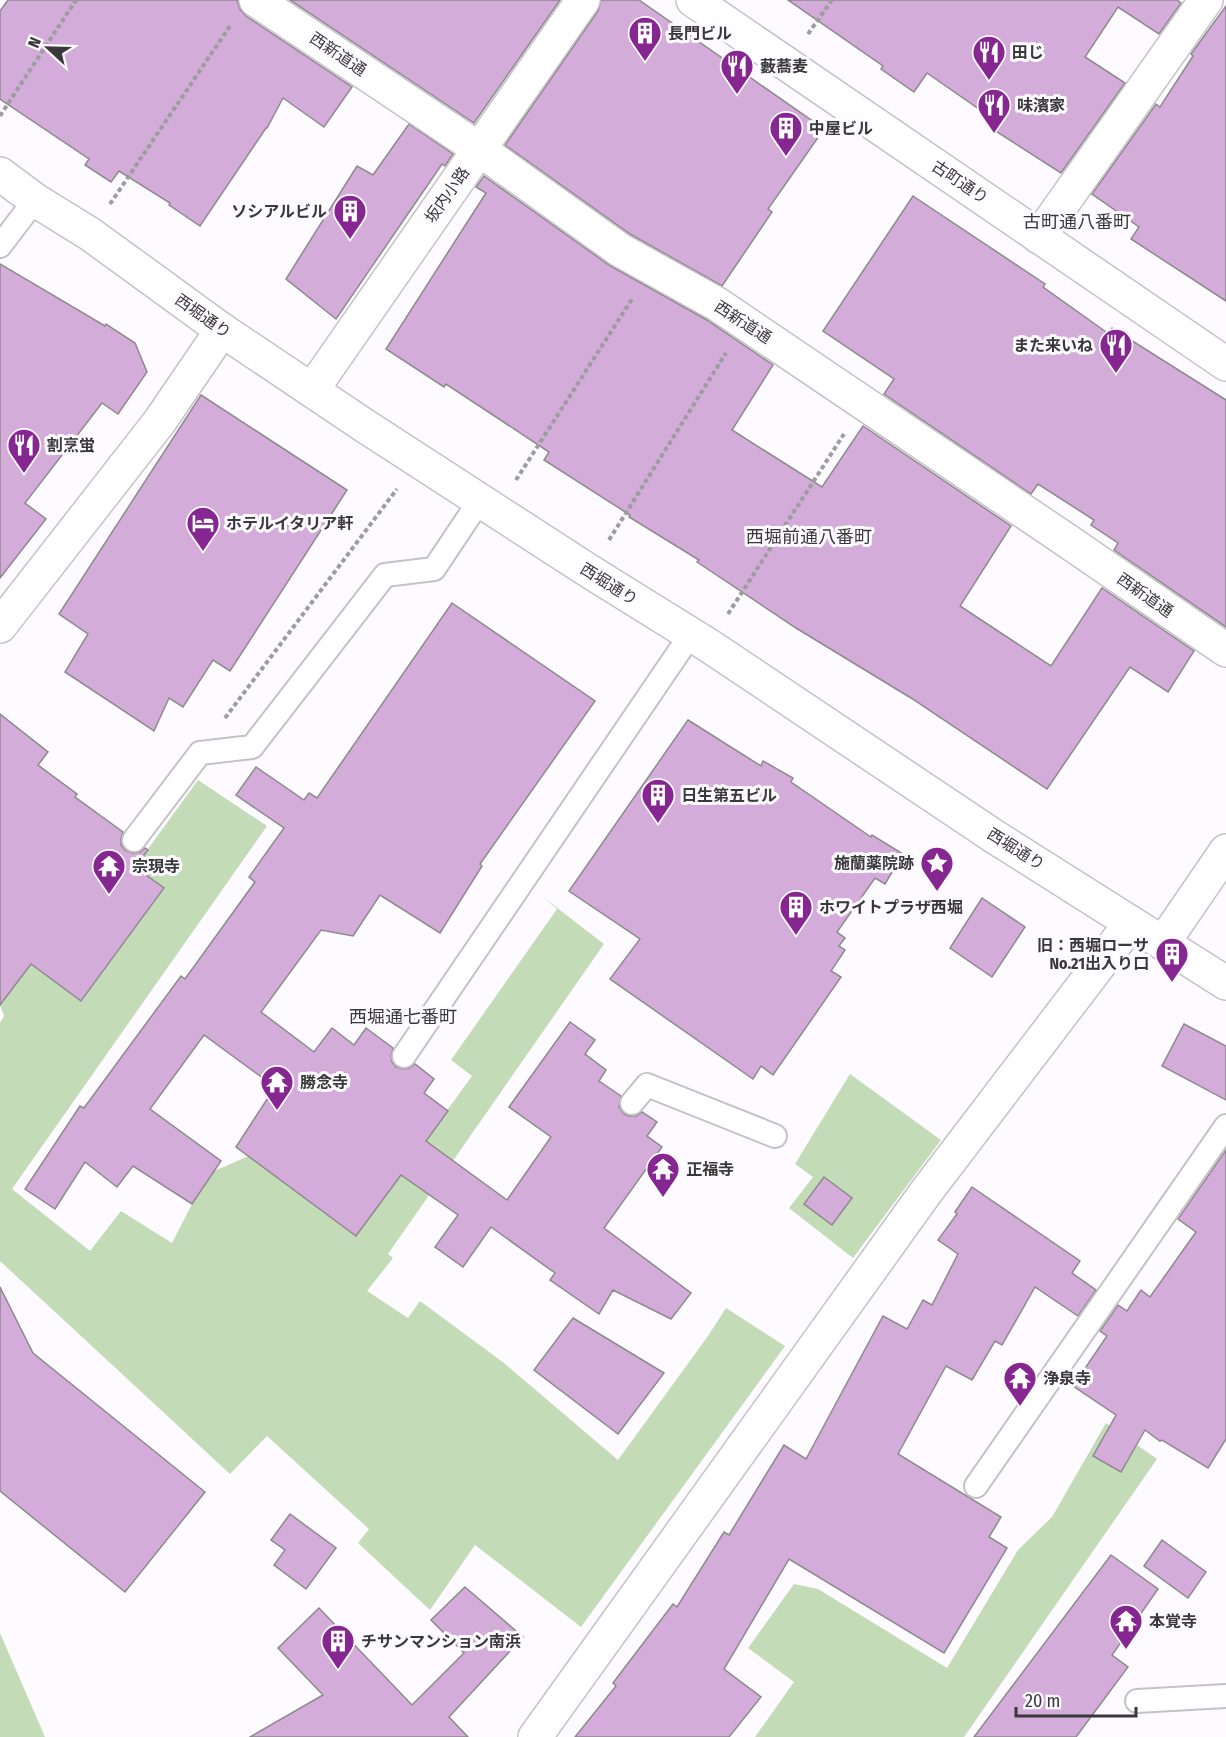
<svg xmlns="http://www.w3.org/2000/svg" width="1226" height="1737" font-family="'Fira Sans Condensed','Noto Sans JP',sans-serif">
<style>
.green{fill:#c3dbb6}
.building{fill:#d4acd9;stroke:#8d898d;stroke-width:1.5}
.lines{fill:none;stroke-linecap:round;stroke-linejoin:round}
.lane-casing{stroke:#c5c2c7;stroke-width:26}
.street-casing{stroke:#c5c2c7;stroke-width:36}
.secondary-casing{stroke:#c5c2c7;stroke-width:36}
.path{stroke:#9d9c9f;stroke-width:4;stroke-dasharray:4.5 3;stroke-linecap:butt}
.lane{stroke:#fff;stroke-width:22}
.street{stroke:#fff;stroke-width:33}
.secondary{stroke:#fff;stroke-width:33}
.labels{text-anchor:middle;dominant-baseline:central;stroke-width:6;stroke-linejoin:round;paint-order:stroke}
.poi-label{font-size:16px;font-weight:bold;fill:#39383a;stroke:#fdfbff;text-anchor:start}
.street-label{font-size:16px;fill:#39383a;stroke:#fdfbff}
.neighbourhood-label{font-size:18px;fill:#39383a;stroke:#fdfbff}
</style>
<rect width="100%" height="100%" fill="#fdfbff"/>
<!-- green -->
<g class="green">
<polygon points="198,780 267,826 12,1189 90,1251 121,1211 172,1243 192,1204 214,1171 249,1156 356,1236 472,1076 451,1060 557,909 543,897 604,944 388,1254 393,1258 367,1291 408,1318 420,1301 504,1363 618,1460 708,1336 726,1308 785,1346 581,1627 475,1545 430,1610 358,1543 369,1529 267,1436 230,1474 0,1261 0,1023 4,1016 0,1005 30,964 82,1001 164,889 135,867"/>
<polygon points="850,1074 941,1140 853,1258 789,1208 813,1177 795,1164"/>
<polygon points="1106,1423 1157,1459 964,1737 755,1737 794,1682 748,1648 794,1584 818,1589 947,1668 1018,1550 1052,1517"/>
<polygon points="0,1633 45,1737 0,1737"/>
</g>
<!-- building -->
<g class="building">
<polygon points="8,0 237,0 240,9 246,16 352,87 324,127 283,98 267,128 266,128 200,226 169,205 170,203 119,171 111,182 85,165 89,159 0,99 0,11"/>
<polygon points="290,0 560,0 474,123"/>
<polygon points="601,0 639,0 824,129 768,209 772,212 722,286 630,234 505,145 598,11"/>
<polygon points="788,0 1177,0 1181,3 1159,34 1118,7 1085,57 1125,83 1061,173 991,128 996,121 927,73 914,92 881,69 883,66"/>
<polygon points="1226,6 1226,301 1131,239 1139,227 1092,194 1156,104 1160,107 1193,56 1191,54"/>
<polygon points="409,124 453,154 445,166 442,164 336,319 286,279 357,166 373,175"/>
<polygon points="484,176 609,265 707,320 773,365 732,430 822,487 863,426 1011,526 960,606 1051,666 1102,588 1194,651 1168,692 1130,667 1047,789 911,698 796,628 697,562 699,560 629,517 630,515 544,460 549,452 446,384 444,387 386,349 486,193 476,187"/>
<polygon points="913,196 1045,284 1043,287 1109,334 1112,328 1226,400 1226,627 1114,550 1118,543 1091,525 1094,520 1038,484 1031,494 884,394 894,379 823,331"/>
<polygon points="0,264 105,326 106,324 135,343 147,372 118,414 102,403 25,503 46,519 0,578"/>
<polygon points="201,395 347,490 230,671 213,660 183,707 169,698 154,731 65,672 88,634 59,614"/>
<polygon points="452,603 595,701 480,864 482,866 440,933 380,895 353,936 321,930 261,1012 314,1052 332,1028 354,1045 366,1028 393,1048 391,1056 392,1062 396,1067 404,1069 409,1068 415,1064 434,1079 424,1093 448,1111 426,1141 507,1200 551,1137 509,1107 570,1022 595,1040 585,1054 606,1070 599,1081 621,1096 619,1107 624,1114 629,1116 636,1116 642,1112 657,1122 647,1136 662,1147 604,1228 691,1293 671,1319 613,1290 599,1314 550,1280 555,1273 491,1227 463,1267 435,1247 458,1215 401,1175 356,1236 236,1147 275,1087 204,1035 150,1109 221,1161 192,1204 133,1166 117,1187 85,1162 55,1209 25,1189 80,1106 84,1108 181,976 185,979 255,882 249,877 284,828 236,795 256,767 304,800 309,793 317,798"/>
<polygon points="0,714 48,752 38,765 77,794 75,797 123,832 121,839 121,845 125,850 133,853 140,852 145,848 148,850 135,867 164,888 81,1001 31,964 0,1005"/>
<polygon points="688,720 761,766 763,761 793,778 791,782 871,837 872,835 903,854 885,884 875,878 837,932 845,938 839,946 845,950 831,971 841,977 773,1075 761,1066 753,1079 610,979 640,939 569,891"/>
<polygon points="982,898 1025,927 992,977 950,948"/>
<polygon points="1184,1024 1226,1046 1226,1100 1162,1066"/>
<polygon points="1226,1150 1226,1439 1208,1468 1162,1440 1160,1441 1145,1430 1121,1472 1093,1456 1116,1415 1073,1386 1107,1336 1100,1331 1118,1305 1127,1311 1141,1290 1150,1297 1196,1232 1178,1219"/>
<polygon points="824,1177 852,1198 832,1225 804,1204"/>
<polygon points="972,1187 1080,1261 1072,1273 1096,1290 1078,1316 1035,1287 1002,1345 995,1341 972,1380 946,1366 898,1454 1001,1517 989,1537 1007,1548 944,1653 789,1559 724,1669 761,1697 729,1737 575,1737 616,1686 613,1683 673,1604 677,1607 724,1532 729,1535 784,1445 806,1459 883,1316 907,1329 923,1300 932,1305 958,1254 938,1240 957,1214 955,1212"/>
<polygon points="0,1287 33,1353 205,1492 125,1592 0,1491"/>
<polygon points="573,1318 664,1373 618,1434 534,1370"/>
<polygon points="290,1514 336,1548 306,1589 274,1565 285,1550 271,1540"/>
<polygon points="1162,1540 1206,1572 1188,1598 1144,1566"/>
<polygon points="1111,1555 1158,1589 1112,1655 1128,1667 1076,1737 974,1737"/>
<polygon points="465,1587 523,1637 449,1717 468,1737 250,1737 323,1695 278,1648 319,1608 412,1705 464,1653 431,1620"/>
</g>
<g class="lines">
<defs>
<g id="lane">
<polyline points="0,246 35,200"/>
<polyline points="134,840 200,753 252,747 385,575 434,569 480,500"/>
<polyline points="404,1056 691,634"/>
<polyline points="632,1103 647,1085 775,1136"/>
<polyline points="976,1486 1226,1126"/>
<polyline points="1137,1701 1226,1696"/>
</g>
<g id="street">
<polyline points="256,0 479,149 620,250 717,304 1069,542 1226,650"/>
<polyline points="693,0 1226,364"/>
<polyline points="1039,237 1206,0"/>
<polyline points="312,390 583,0"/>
<polyline points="0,626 160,421 222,330"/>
<polyline points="535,1737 926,1192 1131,923"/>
</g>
<g id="secondary">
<polyline points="0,174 35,200 90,234 222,330 365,426 589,571 708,645 995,837 1226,983"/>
<polyline points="1163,943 1226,851"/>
</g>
</defs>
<!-- lane casing -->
<use href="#lane" class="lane-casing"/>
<!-- street casing -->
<use href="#street" class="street-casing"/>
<!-- secondary casing -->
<use href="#secondary" class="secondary-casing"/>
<!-- path -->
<g class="path">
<polyline points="808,34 832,0"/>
<polyline points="0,116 76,0"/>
<polyline points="110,204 230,26"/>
<polyline points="516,480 632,299"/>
<polyline points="609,540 726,353"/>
<polyline points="728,614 844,434"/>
<polyline points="225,718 397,489"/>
</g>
<!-- lane -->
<use href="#lane" class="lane"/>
<!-- street -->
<use href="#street" class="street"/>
<!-- secondary -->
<use href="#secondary" class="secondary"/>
</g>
<!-- icons -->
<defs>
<symbol id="building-pin" viewBox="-11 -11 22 30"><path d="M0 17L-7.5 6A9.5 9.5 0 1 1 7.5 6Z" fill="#862690" stroke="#fdfbff"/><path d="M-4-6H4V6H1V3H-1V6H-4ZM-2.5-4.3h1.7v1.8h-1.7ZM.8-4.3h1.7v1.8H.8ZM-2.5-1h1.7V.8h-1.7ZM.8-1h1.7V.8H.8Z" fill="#fff"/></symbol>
<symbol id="restaurant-pin" viewBox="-11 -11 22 30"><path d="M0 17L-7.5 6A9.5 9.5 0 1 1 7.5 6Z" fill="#862690" stroke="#fdfbff"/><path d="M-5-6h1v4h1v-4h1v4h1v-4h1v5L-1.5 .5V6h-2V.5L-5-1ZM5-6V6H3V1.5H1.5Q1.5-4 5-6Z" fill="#fff"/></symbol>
<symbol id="hotel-pin" viewBox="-11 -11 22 30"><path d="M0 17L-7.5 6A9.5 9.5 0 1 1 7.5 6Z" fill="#862690" stroke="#fdfbff"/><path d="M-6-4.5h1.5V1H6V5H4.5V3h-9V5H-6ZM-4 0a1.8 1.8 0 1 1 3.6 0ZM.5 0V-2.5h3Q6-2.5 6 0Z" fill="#fff"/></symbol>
<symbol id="sight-pin" viewBox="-11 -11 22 30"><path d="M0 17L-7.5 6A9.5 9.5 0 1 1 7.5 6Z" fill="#862690" stroke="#fdfbff"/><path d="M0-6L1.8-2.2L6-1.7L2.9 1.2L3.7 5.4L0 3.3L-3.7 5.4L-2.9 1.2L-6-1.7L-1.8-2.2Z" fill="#fff"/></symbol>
<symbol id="temple-pin" viewBox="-11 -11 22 30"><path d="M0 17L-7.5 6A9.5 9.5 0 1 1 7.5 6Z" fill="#862690" stroke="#fdfbff"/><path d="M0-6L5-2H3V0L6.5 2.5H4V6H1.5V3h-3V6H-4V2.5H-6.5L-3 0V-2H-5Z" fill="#fff"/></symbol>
</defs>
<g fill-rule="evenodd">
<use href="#building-pin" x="626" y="14" width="38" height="52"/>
<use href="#restaurant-pin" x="970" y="33" width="38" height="52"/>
<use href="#restaurant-pin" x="718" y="47" width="38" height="52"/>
<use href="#restaurant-pin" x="975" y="86" width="38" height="52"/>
<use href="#building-pin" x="767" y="109" width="38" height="52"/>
<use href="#building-pin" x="331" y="192" width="38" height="52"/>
<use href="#restaurant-pin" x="1097" y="326" width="38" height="52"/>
<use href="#restaurant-pin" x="5" y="426" width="38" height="52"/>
<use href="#hotel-pin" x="184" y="504" width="38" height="52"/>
<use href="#building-pin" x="639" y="776" width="38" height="52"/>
<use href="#sight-pin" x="918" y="844" width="38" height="52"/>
<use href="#temple-pin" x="90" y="847" width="38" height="52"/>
<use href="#building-pin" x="777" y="888" width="38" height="52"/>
<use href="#building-pin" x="1153" y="935" width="38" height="52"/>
<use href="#temple-pin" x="258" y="1063" width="38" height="52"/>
<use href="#temple-pin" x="644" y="1150" width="38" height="52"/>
<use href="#temple-pin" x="1001" y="1359" width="38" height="52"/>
<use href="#temple-pin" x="1107" y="1602" width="38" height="52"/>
<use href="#building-pin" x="319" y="1622" width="38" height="52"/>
</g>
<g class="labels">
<!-- poi labels -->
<g class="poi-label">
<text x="668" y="33">長門ビル</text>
<text x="1012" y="52">田じ</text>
<text x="760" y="66">藪蕎麦</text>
<text x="1017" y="105">味濱家</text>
<text x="809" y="128">中屋ビル</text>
<text x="327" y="211" text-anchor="end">ソシアルビル</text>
<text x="1093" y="345" text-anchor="end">また来いね</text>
<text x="47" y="445">割烹蛍</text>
<text x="226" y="523">ホテルイタリア軒</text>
<text x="681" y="795">日生第五ビル</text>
<text x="914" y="863" text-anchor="end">施蘭薬院跡</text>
<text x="132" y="866">宗現寺</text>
<text x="819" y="907">ホワイトプラザ西堀</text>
<text x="1149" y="945" text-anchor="end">旧：西堀ローサ<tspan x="1149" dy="18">No.21出入り口</tspan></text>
<text x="300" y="1082">勝念寺</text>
<text x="686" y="1169">正福寺</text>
<text x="1043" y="1378">浄泉寺</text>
<text x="1149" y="1621">本覚寺</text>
<text x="361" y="1641">チサンマンション南浜</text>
</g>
<!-- street labels -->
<g class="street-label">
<text transform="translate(338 54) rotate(34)">西新道通</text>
<text transform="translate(960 182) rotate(34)">古町通り</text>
<text transform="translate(447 195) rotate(-55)">坂内小路</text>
<text transform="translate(203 316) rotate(35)">西堀通り</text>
<text transform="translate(743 322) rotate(33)">西新道通</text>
<text transform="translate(609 584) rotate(32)">西堀通り</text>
<text transform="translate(1145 595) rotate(35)">西新道通</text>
<text transform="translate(1016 849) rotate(32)">西堀通り</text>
</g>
<!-- neighbourhood labels -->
<g class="neighbourhood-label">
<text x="1077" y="222">古町通八番町</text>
<text x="809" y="537">西堀前通八番町</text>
<text x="403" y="1017">西堀通七番町</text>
</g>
</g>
<!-- north arrow -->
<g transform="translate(48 48) rotate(292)" stroke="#fdfbff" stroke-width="4.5" paint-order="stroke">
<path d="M0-4.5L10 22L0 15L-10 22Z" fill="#39383a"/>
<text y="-9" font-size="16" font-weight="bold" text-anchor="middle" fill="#39383a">N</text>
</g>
<!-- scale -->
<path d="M1016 1707v9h120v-9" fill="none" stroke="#39383a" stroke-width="3"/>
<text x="1025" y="1707" font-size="18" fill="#39383a" stroke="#fdfbff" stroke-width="4.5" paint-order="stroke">20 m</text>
</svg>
